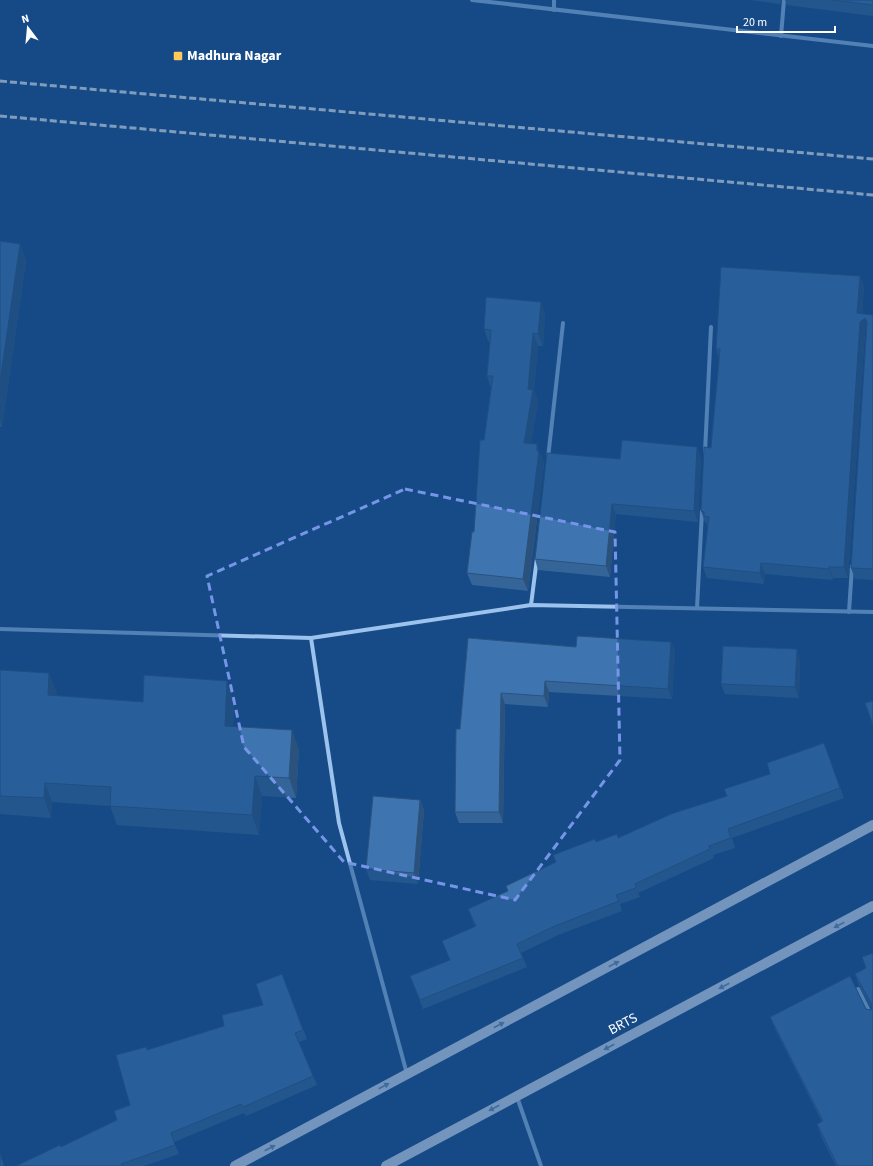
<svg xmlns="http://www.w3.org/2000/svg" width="873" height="1166" font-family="'Source Sans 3',sans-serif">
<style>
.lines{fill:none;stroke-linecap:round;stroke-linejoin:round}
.minor{stroke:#9cc3ee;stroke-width:4}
.primary{stroke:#e3eeff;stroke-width:10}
.rail{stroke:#fff;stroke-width:3;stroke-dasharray:7 3;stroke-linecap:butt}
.wall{fill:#356598}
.shaded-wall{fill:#2b527c}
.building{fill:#3e75b1;stroke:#2b527c}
.oneway{fill:#7294bd}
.marked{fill:none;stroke:#7795e8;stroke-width:3;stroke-dasharray:8 5;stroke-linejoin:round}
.poi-dot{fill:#ffca59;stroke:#164b87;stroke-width:1.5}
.labels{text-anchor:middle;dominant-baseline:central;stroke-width:4;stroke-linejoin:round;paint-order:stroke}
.poi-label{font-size:14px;font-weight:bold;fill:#fff;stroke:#164b87;text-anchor:start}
.street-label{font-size:14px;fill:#fff;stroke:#164b87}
</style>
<rect width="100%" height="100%" fill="#164b87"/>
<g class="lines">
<!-- minor -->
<g class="minor">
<polyline points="472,0 873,46"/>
<polyline points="554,10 554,0"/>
<polyline points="781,36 784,0"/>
<polyline points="705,452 711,327"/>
<polyline points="548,458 563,323"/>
<polyline points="531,605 537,558"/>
<polyline points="697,608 702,511"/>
<polyline points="849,612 852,566"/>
<polyline points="0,629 311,638 531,605 873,612"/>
<polyline points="311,638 339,823 407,1074"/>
<polyline points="858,989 873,1019"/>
<polyline points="517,1097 541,1166"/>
</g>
<!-- primary -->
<g class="primary">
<polyline points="235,1166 873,825"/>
<polyline points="386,1166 873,906"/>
</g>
<!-- rail -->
<g class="rail">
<polyline points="0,81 873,159"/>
<polyline points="0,116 873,195"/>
</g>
</g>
<!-- wall -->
<g class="wall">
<polygon points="751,0 781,0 780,4"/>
<polygon points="785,0 873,0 873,16 787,5"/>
<polygon points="0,241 20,244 26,261 2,427 0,427"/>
<polygon points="860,276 864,287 862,314 873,315 873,580 855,579 851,568 867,331 865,333 848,578 833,578 833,580 765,574 764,584 707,578 703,567 708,527 706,522 705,522 701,511 711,448 719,359 716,349"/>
<polygon points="545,314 543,346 538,346 534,390 538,402 531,444 542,456 542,458 544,464 528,591 472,585 467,573 474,532 484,440 491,388 487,376 490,342 488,341 484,329"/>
<polygon points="697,447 701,458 698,522 616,514 610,577 538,570 535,559 620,459"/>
<polygon points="468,638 576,647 671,642 675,652 672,699 549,692 548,707 505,704 503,823 459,823 455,812 460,729"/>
<polygon points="800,660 799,698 725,694 721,684"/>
<polygon points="0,670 57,692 56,696 143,702 234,700 233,726 299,749 296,798 262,796 259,835 117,825 110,806 52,802 51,818 0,814"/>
<polygon points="824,743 844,798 732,838 735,848 713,855 714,858 638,893 640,897 620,904 622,911 558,935 521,953 527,967 423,1009 410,976 450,960 442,941 475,927 468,909 508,891 506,886 556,862 596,842 618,838 727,796 770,774"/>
<polygon points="420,800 424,810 418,884 370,880 366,869"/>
<polygon points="873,953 873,1166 836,1166 821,1136 817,1124 822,1122 775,1029 770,1017 866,1009 871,1010 871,1008 859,986 855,974 866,968 862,957"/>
<polygon points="282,974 307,1039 299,1042 317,1085 246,1116 244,1113 174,1142 179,1154 144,1166 16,1166 61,1147 117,1120 130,1105 147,1050 224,1026 263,1005"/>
</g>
<!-- shaded-wall -->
<g class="shaded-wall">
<polygon points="20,244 26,261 2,427 0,421 0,382"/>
<polygon points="860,276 864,287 861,321 865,318 869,330 865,333 848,578 844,567 857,313"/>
<polygon points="541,302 545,314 543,346 538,334"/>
<polygon points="533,333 538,346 534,390 538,402 529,456 524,443 528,389"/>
<polygon points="537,444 544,464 528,591 523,579"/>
<polygon points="697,447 701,458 698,522 694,511"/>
<polygon points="612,504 616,514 610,577 606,566"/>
<polygon points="761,563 765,574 764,584 760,573"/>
<polygon points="829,567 833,578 833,580 829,569"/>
<polygon points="671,642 675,652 672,699 668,689"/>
<polygon points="797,649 800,660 799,698 795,687"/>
<polygon points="49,673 57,692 55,715 48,695"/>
<polygon points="227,681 234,700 232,745 225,726"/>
<polygon points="545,681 549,692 548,707 544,696"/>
<polygon points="501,693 505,704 503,823 499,812"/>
<polygon points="292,730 299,749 296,798 289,778"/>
<polygon points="255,776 262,796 259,835 252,815"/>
<polygon points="45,783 52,802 51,818 44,798"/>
<polygon points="420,800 424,810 418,884 414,873"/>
</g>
<!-- building -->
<g class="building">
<polygon points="832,0 873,0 873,5"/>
<polygon points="0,241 20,244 0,382"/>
<polygon points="721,267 860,276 857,313 873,315 873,569 851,568 867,322 865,318 860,322 844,567 829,567 829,569 761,563 760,573 703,567 709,517 704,516 704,512 701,511 704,447 711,448 720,349 716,349"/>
<polygon points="486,297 541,302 538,334 533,333 528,389 533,390 524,443 537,444 537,451 539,451 523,579 467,573 472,532 474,532 480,440 484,440 493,376 487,376 491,330 484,329"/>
<polygon points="622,440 697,447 694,511 612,504 606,566 535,559 547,453 620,459"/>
<polygon points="577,636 671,642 668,689 545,681 544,696 501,693 499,812 455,812 456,729 460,729 468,638 576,647"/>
<polygon points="723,646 797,649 795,687 721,684"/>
<polygon points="0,670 49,673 48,695 143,702 144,675 227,681 225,726 292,730 289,778 255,776 252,815 110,806 111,787 45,783 44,798 0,796"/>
<polygon points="873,701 873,725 865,703"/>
<polygon points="824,743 840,788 728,829 731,838 709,846 710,849 635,884 636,888 616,895 619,901 555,926 517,944 523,958 420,1000 410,976 450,960 442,941 476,926 468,909 508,891 506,886 556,862 553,855 595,839 596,842 617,834 618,838 671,814 727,796 724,789 770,774 767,763"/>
<polygon points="373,796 420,800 414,873 366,869"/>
<polygon points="873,953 873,1166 838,1166 817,1124 823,1121 770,1017 850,976 866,1009 871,1010 872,1005 855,974 866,968 862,957"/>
<polygon points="282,974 303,1030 295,1033 313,1076 243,1107 241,1104 171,1133 175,1145 121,1164 123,1166 16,1166 60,1145 61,1147 117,1120 114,1111 130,1105 116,1055 146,1047 147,1050 224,1026 222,1015 263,1005 256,984"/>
<polygon points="0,1153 4,1166 0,1166"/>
</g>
<!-- one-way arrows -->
<defs><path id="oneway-solid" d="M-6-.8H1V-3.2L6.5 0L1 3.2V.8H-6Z"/></defs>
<g class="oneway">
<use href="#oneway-solid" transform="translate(839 925) rotate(152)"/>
<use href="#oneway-solid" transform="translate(614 964) rotate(-28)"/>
<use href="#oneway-solid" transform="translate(724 986) rotate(152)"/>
<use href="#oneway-solid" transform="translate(499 1025) rotate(-28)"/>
<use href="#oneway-solid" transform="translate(609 1047) rotate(152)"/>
<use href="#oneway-solid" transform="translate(384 1086) rotate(-28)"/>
<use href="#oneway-solid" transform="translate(494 1108) rotate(152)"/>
<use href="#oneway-solid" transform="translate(270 1148) rotate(-28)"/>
</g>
<!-- marked area -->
<path d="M0 0H873V1166H0ZM405 489 615 532 620 760 515 900 344 862 244 747 207 576Z" fill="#164b87" fill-opacity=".55" fill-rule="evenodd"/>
<path class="marked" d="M405 489 615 532 620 760 515 900 344 862 244 747 207 576Z"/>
<!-- markers -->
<rect class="poi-dot" x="173" y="51" width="10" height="10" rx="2"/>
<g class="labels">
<!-- poi labels -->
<g class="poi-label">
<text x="187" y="56">Madhura Nagar</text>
</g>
<!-- street labels -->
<g class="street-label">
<text transform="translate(623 1024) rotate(-28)">BRTS</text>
</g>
</g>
<!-- north arrow -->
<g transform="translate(28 28) rotate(344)" stroke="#164b87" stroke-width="3" paint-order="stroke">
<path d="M0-3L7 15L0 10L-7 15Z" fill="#ffffff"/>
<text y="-6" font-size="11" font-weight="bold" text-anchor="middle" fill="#ffffff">N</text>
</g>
<!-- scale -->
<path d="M737 26v6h98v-6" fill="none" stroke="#ffffff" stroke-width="2"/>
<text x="743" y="26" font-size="12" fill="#ffffff" stroke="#164b87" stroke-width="3" paint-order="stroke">20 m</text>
</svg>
